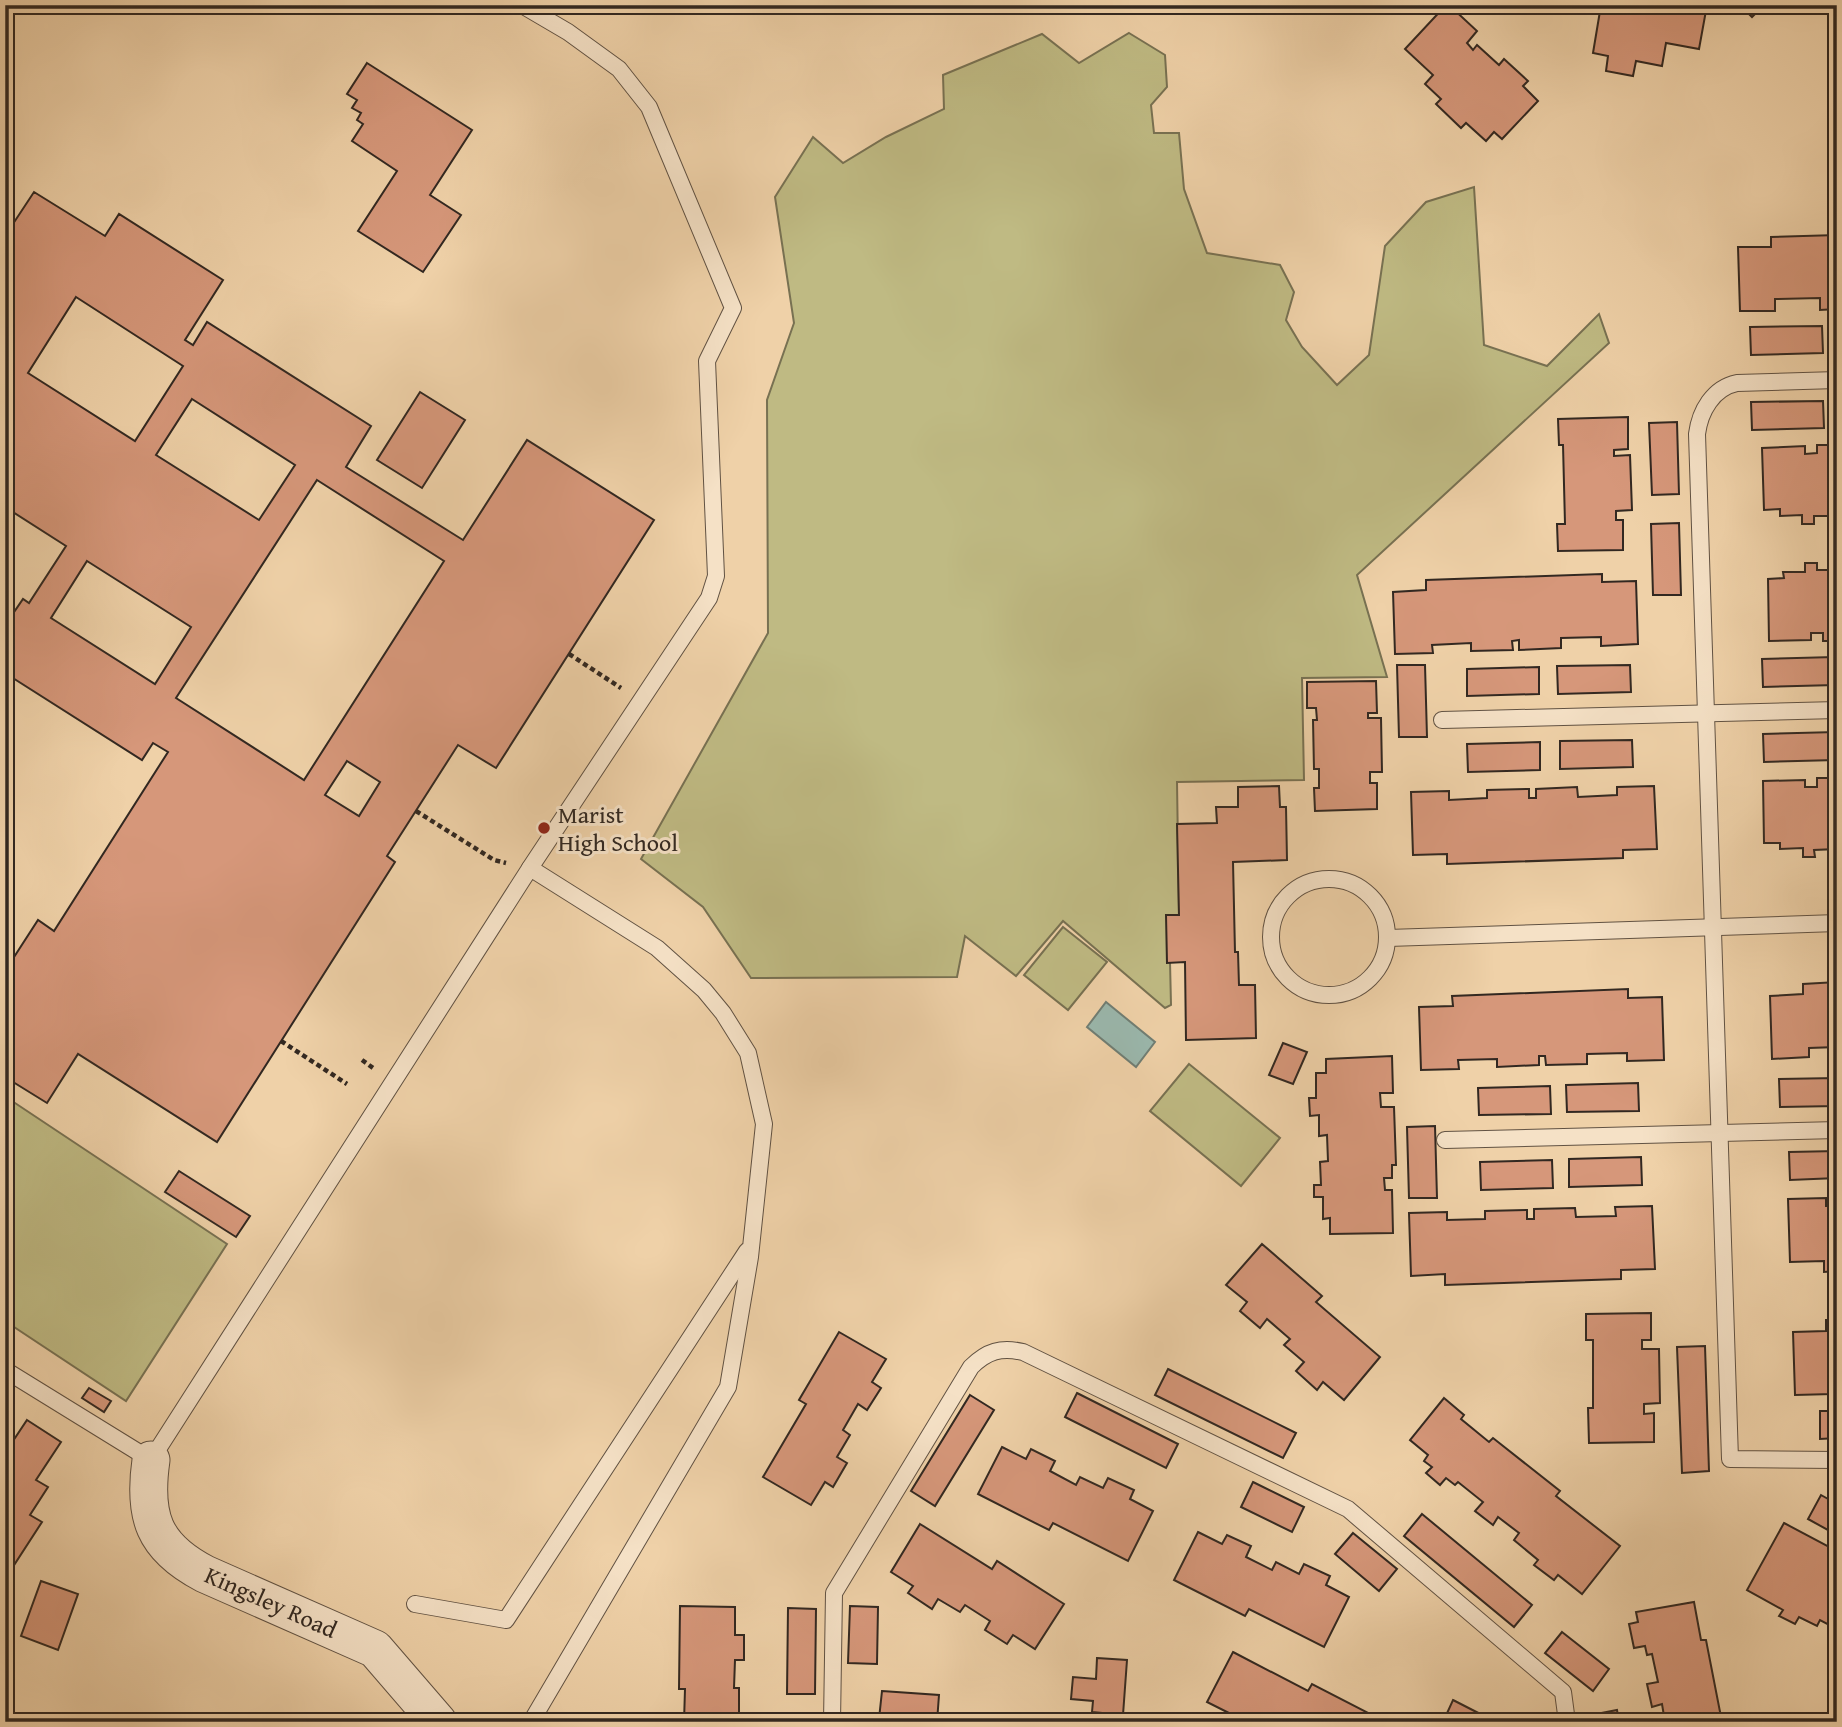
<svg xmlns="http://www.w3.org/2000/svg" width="1842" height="1727" font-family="'Gentium Book Plus',serif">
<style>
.green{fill:#bfba83;stroke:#787152;stroke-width:2}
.water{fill:#9ab7ac;stroke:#707e74;stroke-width:2}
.building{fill:#d6977a;stroke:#322821;stroke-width:2;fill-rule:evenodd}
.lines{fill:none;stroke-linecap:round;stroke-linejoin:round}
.service-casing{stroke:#615243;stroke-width:18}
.tertiary-casing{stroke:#615243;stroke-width:39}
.path{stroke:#322821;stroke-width:4.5;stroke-dasharray:5 3.5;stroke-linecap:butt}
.service{stroke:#f5e1c6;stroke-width:16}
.tertiary{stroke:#f5e1c6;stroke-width:37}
.poi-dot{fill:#8f2418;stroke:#f5e1c6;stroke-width:2.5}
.labels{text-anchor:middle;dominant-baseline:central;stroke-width:6;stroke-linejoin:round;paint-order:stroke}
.poi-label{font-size:24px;fill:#322821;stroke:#f5e1c6;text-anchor:start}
.street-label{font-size:24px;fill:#322821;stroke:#f5e1c6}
</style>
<rect width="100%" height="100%" fill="#efd1a8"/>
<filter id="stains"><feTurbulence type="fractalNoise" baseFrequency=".00286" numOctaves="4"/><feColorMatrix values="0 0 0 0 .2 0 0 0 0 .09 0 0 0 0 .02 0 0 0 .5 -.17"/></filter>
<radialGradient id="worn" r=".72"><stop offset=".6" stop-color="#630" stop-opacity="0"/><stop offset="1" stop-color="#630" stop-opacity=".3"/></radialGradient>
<!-- green -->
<g class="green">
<polygon points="1129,33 1165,55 1167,87 1151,105 1154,133 1179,133 1184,189 1207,253 1280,265 1294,292 1286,320 1302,347 1337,385 1369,355 1385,246 1426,202 1474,187 1484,345 1547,366 1599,314 1609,343 1357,575 1387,677 1302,678 1304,780 1177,782 1179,915 1170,962 1171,1005 1165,1008 1063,921 1016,976 965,936 957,977 751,978 703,907 641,859 768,633 767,400 794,323 775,197 813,137 843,163 886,137 944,109 943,75 1042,34 1079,63"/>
<polygon points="1063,927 1107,962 1068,1010 1024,975"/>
<polygon points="1189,1064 1280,1138 1241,1186 1150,1111"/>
<polygon points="9,1099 227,1244 126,1401 5,1321 5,1104"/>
</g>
<!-- water -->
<polygon class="water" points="1106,1002 1155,1042 1136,1067 1087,1027"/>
<!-- building -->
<g class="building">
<polygon points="1446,5 1449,5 1477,31 1467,43 1473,50 1477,45 1499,65 1504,59 1528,81 1523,86 1538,101 1502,139 1494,132 1486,141 1466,123 1461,128 1436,104 1441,99 1425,84 1433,75 1405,49"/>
<polygon points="1601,5 1707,5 1699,49 1666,43 1662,66 1636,61 1633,76 1606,71 1608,56 1593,53"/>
<polygon points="1740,5 1764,5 1752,17"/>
<polygon points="367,63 472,130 430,195 461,215 423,272 358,231 397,171 352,141 363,124 357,120 361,113 352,108 357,100 347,94"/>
<path d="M34 192 105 236 119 214 223 280 185 340 193 345 207 322 371 426 346 467 463 540 527 440 654 520 496 768 458 745 387 856 395 862 217 1142 78 1054 47 1103 5 1077V971L38 920 54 931 168 752 153 743 142 760 5 673V610L12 615 23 599 29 603 66 546 5 507V236ZM76 297 183 366 135 441 28 373ZM192 399 295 465 259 520 156 455ZM317 480 444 561 304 780 176 698ZM87 561 191 627 155 684 51 618ZM347 761 380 782 359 816 325 795Z"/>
<polygon points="1837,235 1837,309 1820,310 1820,298 1775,299 1775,311 1740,311 1738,247 1771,247 1771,237"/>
<polygon points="1822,326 1823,353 1751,355 1750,327"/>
<polygon points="420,392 465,420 422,488 377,460"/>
<polygon points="1823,401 1824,428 1752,430 1751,402"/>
<polygon points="1628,417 1628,449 1614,450 1614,456 1630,455 1632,510 1616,511 1616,520 1623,520 1623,550 1558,551 1557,524 1565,524 1563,445 1559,445 1558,419"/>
<polygon points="1677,422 1679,494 1652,495 1649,423"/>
<polygon points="1830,441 1837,441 1837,516 1814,516 1814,524 1802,524 1802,515 1780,516 1780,509 1764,510 1762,448 1805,446 1805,454 1817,453 1817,445 1830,445"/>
<polygon points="1679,523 1681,595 1653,595 1651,524"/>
<polygon points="1805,563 1817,563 1817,570 1837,570 1837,645 1836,641 1823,641 1823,633 1811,633 1811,640 1769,641 1768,579 1784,578 1783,572 1805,572"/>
<polygon points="1602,574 1602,582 1636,581 1638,644 1601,646 1601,637 1561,638 1561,648 1519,650 1519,640 1512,641 1513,650 1471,651 1471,643 1432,645 1433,653 1395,654 1393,592 1426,590 1426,580"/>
<polygon points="1834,657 1835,685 1763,687 1762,659"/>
<polygon points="1397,665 1425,665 1427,737 1399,737"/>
<polygon points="1630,665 1631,692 1558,694 1557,666"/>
<polygon points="1539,667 1539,694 1467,696 1467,669"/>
<polygon points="1376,681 1377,713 1368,713 1368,718 1381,718 1382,772 1370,772 1370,783 1377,783 1377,809 1315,811 1314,788 1319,788 1319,769 1314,769 1313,720 1317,720 1316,708 1307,708 1307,682"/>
<polygon points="1836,732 1836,760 1764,762 1763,734"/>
<polygon points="1632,740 1633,767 1560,769 1560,741"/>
<polygon points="1540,742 1540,770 1468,772 1467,744"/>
<polygon points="1837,774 1837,849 1814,850 1815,857 1803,857 1803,848 1780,849 1780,843 1764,843 1763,781 1805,780 1805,787 1817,787 1817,778 1831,778 1830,775"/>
<polygon points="1279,786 1280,807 1286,807 1287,860 1233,862 1235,952 1238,952 1239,985 1255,985 1256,1038 1186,1040 1185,962 1167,963 1166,915 1179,915 1177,824 1217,823 1216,807 1238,807 1238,787"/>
<polygon points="1654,786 1657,849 1623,850 1623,858 1447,864 1447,854 1413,855 1411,792 1449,791 1449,800 1487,798 1487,790 1529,789 1529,798 1536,798 1536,789 1577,787 1578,797 1617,795 1617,787"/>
<polygon points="1837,982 1837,1047 1809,1048 1809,1057 1772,1059 1770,996 1803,994 1803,984"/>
<polygon points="1628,989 1628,998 1662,997 1664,1060 1627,1061 1627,1053 1587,1054 1587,1064 1546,1065 1545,1056 1539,1056 1539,1065 1497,1067 1497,1059 1458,1060 1459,1069 1421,1070 1419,1007 1453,1006 1452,996"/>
<polygon points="1283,1043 1307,1052 1293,1084 1269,1075"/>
<polygon points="1392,1056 1393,1093 1380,1093 1381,1107 1394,1107 1396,1165 1392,1165 1392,1178 1384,1178 1385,1190 1392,1190 1393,1233 1330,1234 1330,1218 1323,1219 1323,1197 1314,1197 1314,1185 1321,1185 1320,1162 1328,1161 1327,1135 1319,1136 1319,1115 1310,1116 1309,1098 1316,1098 1316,1073 1326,1073 1326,1059"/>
<polygon points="1837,1078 1837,1106 1780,1107 1779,1079"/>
<polygon points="1638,1083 1639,1111 1567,1112 1566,1085"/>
<polygon points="1550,1086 1551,1114 1479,1115 1478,1088"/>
<polygon points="1435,1126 1437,1198 1409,1198 1407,1127"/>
<polygon points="1837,1151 1837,1178 1790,1180 1789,1152"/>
<polygon points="1641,1157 1642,1185 1569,1187 1569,1159"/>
<polygon points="1552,1160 1553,1188 1481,1190 1480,1162"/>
<polygon points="179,1171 250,1216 236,1237 165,1192"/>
<polygon points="1826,1198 1826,1206 1837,1206 1837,1271 1824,1272 1824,1261 1790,1262 1788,1199"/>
<polygon points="1652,1206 1655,1269 1621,1270 1621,1279 1445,1285 1445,1274 1411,1276 1409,1213 1447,1212 1447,1220 1485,1219 1485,1211 1527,1210 1527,1219 1534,1219 1534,1209 1575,1208 1576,1217 1616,1216 1615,1207"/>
<polygon points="1262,1244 1322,1296 1316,1302 1380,1357 1344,1400 1323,1382 1317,1390 1296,1371 1304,1362 1284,1345 1290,1339 1267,1319 1260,1328 1240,1311 1247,1302 1226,1285"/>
<polygon points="1651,1313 1651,1340 1642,1340 1642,1349 1659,1349 1660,1403 1644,1404 1644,1414 1654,1413 1654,1442 1589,1443 1588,1408 1593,1408 1593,1340 1586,1340 1586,1314"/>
<polygon points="1826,1320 1837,1320 1837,1385 1832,1385 1832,1394 1795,1395 1793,1332 1826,1331"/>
<polygon points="839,1332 886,1359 872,1382 881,1388 867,1410 858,1404 843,1430 850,1435 837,1457 847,1463 833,1487 825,1482 811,1505 763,1477 806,1404 799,1400"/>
<polygon points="1705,1346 1709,1471 1682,1473 1677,1347"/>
<polygon points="1168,1369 1296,1433 1283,1458 1155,1395"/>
<polygon points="89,1388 111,1401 104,1412 82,1398"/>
<polygon points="1077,1393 1178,1444 1166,1468 1065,1417"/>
<polygon points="970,1395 994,1410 935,1506 911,1491"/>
<polygon points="1444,1398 1464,1415 1461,1419 1489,1442 1493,1438 1560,1491 1556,1496 1620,1546 1582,1594 1558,1575 1554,1580 1534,1565 1538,1560 1514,1540 1519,1533 1498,1517 1493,1525 1475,1511 1483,1502 1458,1482 1455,1485 1446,1478 1440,1485 1426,1473 1432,1467 1424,1461 1428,1455 1410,1440"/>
<polygon points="1820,1411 1837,1411 1837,1438 1820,1439"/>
<polygon points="27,1420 61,1442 36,1480 48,1487 30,1515 42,1522 5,1579 5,1476 11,1467 5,1464 5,1453"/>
<polygon points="1002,1447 1026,1459 1031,1449 1055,1461 1050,1471 1076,1485 1080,1477 1103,1488 1108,1478 1134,1490 1130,1499 1153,1511 1128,1561 1053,1523 1049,1530 978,1494"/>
<polygon points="1253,1482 1304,1507 1292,1532 1241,1507"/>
<polygon points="1821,1495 1837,1504 1837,1535 1808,1519"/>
<polygon points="1422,1514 1532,1605 1514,1627 1404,1536"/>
<polygon points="1784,1523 1837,1551 1837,1629 1820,1620 1817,1626 1799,1617 1795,1624 1779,1616 1783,1610 1747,1590"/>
<polygon points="920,1524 992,1569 997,1561 1064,1604 1035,1649 1013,1635 1007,1644 985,1630 990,1621 965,1605 960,1612 938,1599 932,1609 908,1593 913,1586 891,1572"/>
<polygon points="1198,1532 1222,1544 1227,1535 1251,1546 1246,1557 1272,1570 1276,1562 1299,1574 1304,1564 1330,1576 1326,1585 1349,1597 1324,1647 1249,1609 1245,1616 1174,1580"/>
<polygon points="1353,1533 1397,1569 1379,1591 1335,1554"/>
<polygon points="41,1581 78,1594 58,1650 21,1636"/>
<polygon points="1694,1602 1701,1640 1706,1640 1722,1722 1665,1722 1662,1704 1652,1707 1647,1684 1658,1682 1652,1654 1647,1655 1645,1646 1634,1648 1629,1624 1638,1622 1636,1612"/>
<polygon points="680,1606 735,1607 735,1635 744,1635 744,1660 735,1660 734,1688 739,1688 739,1717 749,1718 749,1722 684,1722 685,1689 679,1689"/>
<polygon points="850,1606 878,1607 877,1664 848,1663"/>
<polygon points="788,1608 816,1609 815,1694 787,1694"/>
<polygon points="1562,1632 1609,1669 1593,1691 1545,1653"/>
<polygon points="1233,1652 1308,1691 1312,1684 1382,1720 1382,1722 1227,1722 1231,1714 1207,1702"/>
<polygon points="1097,1658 1127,1660 1123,1715 1092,1712 1093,1701 1071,1699 1073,1677 1096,1679"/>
<polygon points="882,1691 939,1695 937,1722 879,1719"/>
<polygon points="1453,1700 1496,1722 1443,1722"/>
<polygon points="1617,1710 1619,1722 1593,1722 1591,1715"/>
</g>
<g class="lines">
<defs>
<g id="service">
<polyline points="522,5 568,32 619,69 649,107 733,308 707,361 716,576 709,598 530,868"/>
<path d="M1837 380 1737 383C1713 388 1700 411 1697 434L1730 1459 1837 1460"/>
<polyline points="1442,720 1837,710"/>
<circle cx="1329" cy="937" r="58"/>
<polyline points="1388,938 1837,923"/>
<polyline points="1445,1140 1837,1130"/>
<polyline points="5,1370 151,1460 530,868 657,948 704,990 723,1013 748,1053 764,1124 750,1257 728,1387 531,1722"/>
<polyline points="415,1604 506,1620 747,1251"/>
<path d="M832 1722 834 1593 971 1367C987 1351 1001 1347 1023 1352L1348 1509 1563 1692 1567 1722"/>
</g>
<path id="tertiary" d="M151 1460C143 1516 153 1547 205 1574L375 1649 438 1722"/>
</defs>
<!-- service casing -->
<use href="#service" class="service-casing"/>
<!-- tertiary casing -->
<use href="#tertiary" class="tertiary-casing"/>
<!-- path -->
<g class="path">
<polyline points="569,654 621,688"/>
<polyline points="416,811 494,860 506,863"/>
<polyline points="281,1041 347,1084"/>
<polyline points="362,1060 373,1068"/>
</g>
<!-- service -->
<use href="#service" class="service"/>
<!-- tertiary -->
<use href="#tertiary" class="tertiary"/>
</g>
<!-- markers -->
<circle class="poi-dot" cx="544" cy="828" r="7"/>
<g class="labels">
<!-- poi labels -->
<g class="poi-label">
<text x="558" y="814">Marist<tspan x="558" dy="28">High School</tspan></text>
</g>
<!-- street labels -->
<g class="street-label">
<text transform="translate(271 1602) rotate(24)">Kingsley Road</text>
</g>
</g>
<!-- margin -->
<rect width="1842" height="1727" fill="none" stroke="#efd1a8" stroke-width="28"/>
<rect x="7" y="7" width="1828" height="1713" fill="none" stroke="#322821" stroke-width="3.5"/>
<rect x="14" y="14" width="1814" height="1699" fill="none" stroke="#322821" stroke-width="2"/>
<rect width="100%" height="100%" filter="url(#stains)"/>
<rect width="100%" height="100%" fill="url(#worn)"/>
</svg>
